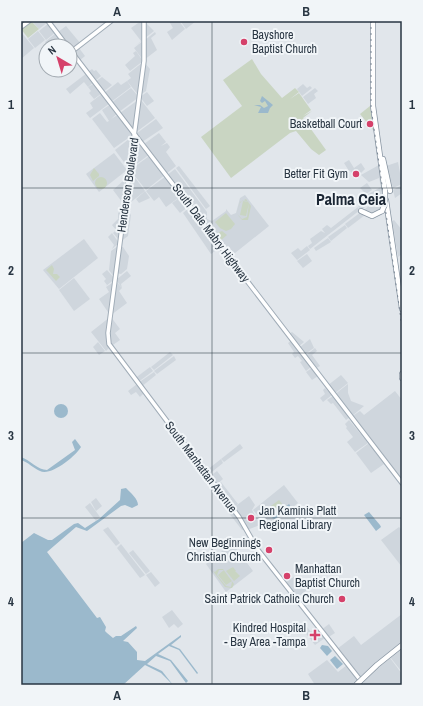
<svg xmlns="http://www.w3.org/2000/svg" width="423" height="706" font-family="'Archivo Narrow',sans-serif">
<style>
.built{fill:#cfd6dd}
.green{fill:#c9d5c2;fill-rule:evenodd}
.water{fill:#9bb9cc}
.lines{fill:none;stroke-linecap:round;stroke-linejoin:round}
.major-casing{stroke:#a0acb7;stroke-width:5.5}
.highway-casing{stroke:#8895a2;stroke-width:6}
.major{stroke:#fff;stroke-width:3.5}
.highway{stroke:#fff;stroke-width:4.5}
.rail{stroke:#7a8795;stroke-width:1;stroke-dasharray:2 4;stroke-linecap:butt}
.highway-bridge-casing{stroke:#8895a2;stroke-width:6;stroke-linecap:butt}
.highway-bridge{stroke:#fff;stroke-width:4.5}
.grid{fill:none;stroke:#293643;stroke-width:1;stroke-opacity:0.55}
.poi-dot{fill:#d5416a;stroke:#f1f5f8;stroke-width:1.5}
.labels{text-anchor:middle;dominant-baseline:central;stroke-width:4;stroke-linejoin:round;paint-order:stroke}
.poi-label{font-size:12px;fill:#293643;stroke:#f1f5f8;text-anchor:end}
.street-label{font-size:12px;fill:#293643;stroke:#f1f5f8}
.district-label{font-size:16px;font-weight:bold;fill:#1b2634;stroke:#f1f5f8}
.neatline{fill:none;stroke:#293643;stroke-width:1.5}
.grid-label{font-size:13px;text-anchor:middle;font-weight:bold;fill:#293643}
</style>
<rect width="100%" height="100%" fill="#e1e6eb"/>
<!-- built -->
<g class="built">
<polygon points="31,21 47,21 48,22 39,29 32,21 28,24"/>
<polygon points="141,21 143,21 144,39 134,47 141,41 131,28"/>
<polygon points="144,21 154,31 145,38"/>
<polygon points="169,21 179,21 185,29 172,40 167,32 173,28"/>
<polygon points="182,21 196,21 186,29 181,22"/>
<polygon points="49,23 56,32 46,40 39,31"/>
<polygon points="66,26 81,44 71,51 70,46 68,46 58,32"/>
<polygon points="38,31 45,40 35,48 28,39"/>
<polygon points="21,32 34,48 21,59"/>
<polygon points="155,32 156,34 151,38 157,50 144,60 145,40"/>
<polygon points="56,33 63,42 58,46 48,46 45,42"/>
<polygon points="144,40 143,60 134,48"/>
<polygon points="79,48 85,56 79,61 72,52"/>
<polygon points="136,51 143,61 130,71 125,65 135,56 133,53"/>
<polygon points="143,62 139,96 127,81 131,78 128,74"/>
<polygon points="144,62 150,69 146,91 140,95"/>
<polygon points="92,69 94,71 96,70 101,76 95,81 88,72"/>
<polygon points="87,73 94,82 88,87 84,82 70,94 66,89"/>
<polygon points="102,77 112,85 103,92 95,82"/>
<polygon points="127,81 131,87 111,102 104,93 118,82 121,85"/>
<polygon points="95,83 102,93 94,99 89,93 91,91 88,87"/>
<polygon points="303,84 307,88 310,86 312,88 302,96 297,89"/>
<polygon points="131,88 139,97 119,112 111,103"/>
<polygon points="315,88 318,91 314,94 316,98 308,104 303,97"/>
<polygon points="147,92 154,101 147,106 140,97"/>
<polygon points="103,93 110,103 90,118 86,113 93,108 90,103"/>
<polygon points="138,100 141,100 155,118 135,133 134,128 133,129 120,113"/>
<polygon points="111,104 118,113 111,119 119,114 134,134 114,148 92,119 100,113 107,122 109,121 102,110"/>
<polygon points="156,119 163,128 142,142 137,133"/>
<polygon points="159,133 166,142 161,146 167,143 170,147 166,152 176,166 146,190 130,170 152,154 144,144"/>
<polygon points="134,135 129,169 115,150"/>
<polygon points="137,139 150,154 130,169 134,140"/>
<polygon points="114,153 127,170 99,192 86,174"/>
<polygon points="349,160 354,168 361,163 365,169 361,173 358,171 360,174 355,178 350,171 351,170 349,171 344,163"/>
<polygon points="398,162 402,184 393,188 386,166"/>
<polygon points="379,165 383,194 361,210 358,206 369,198 367,195 381,187 379,178 369,182 361,175"/>
<polygon points="179,166 210,206 206,209 176,168"/>
<polygon points="175,169 207,212 207,219 212,221 226,211 226,209 231,215 236,213 240,198 245,195 269,226 230,257 167,175"/>
<polygon points="129,171 125,206 113,190 123,181 123,176"/>
<polygon points="130,171 145,191 126,206"/>
<polygon points="166,176 181,196 166,207 159,197 154,201 146,191"/>
<polygon points="367,183 372,190 366,194 360,188"/>
<polygon points="402,185 402,193 395,198 393,190"/>
<polygon points="145,191 150,198 139,203 136,199"/>
<polygon points="182,196 189,206 180,213 172,203"/>
<polygon points="378,198 384,205 374,213 374,216 364,210"/>
<polygon points="358,207 360,210 310,249 308,246 312,243 310,239 321,231 325,233 322,229 327,225 331,228"/>
<polygon points="125,208 131,215 128,236 120,242"/>
<polygon points="189,208 220,247 211,254 183,213"/>
<polygon points="122,210 123,211 120,241 113,233 116,230 112,225 118,219 118,213"/>
<polygon points="361,212 365,215 348,228 345,224"/>
<polygon points="394,220 402,230 402,254 398,257 392,221"/>
<polygon points="345,225 347,228 331,241 328,237"/>
<polygon points="112,233 119,243 112,249 114,245 108,237"/>
<polygon points="328,238 331,242 316,251 314,248"/>
<polygon points="84,239 98,258 59,289 43,270"/>
<polygon points="118,246 123,247 129,256 127,269 121,274 115,273 114,277 109,270 111,251"/>
<polygon points="307,246 310,250 297,260 291,253 298,248 301,251"/>
<polygon points="307,254 312,261 303,268 297,261"/>
<polygon points="107,270 115,279 106,286 107,285 104,281 106,279 102,274"/>
<polygon points="127,271 131,276 121,284 122,288 116,280"/>
<polygon points="74,278 90,299 74,311 59,290"/>
<polygon points="115,281 110,315 99,299 109,292 106,287"/>
<polygon points="116,281 122,288 119,291 127,303 111,315"/>
<polygon points="110,317 108,344 109,348 106,351 91,332"/>
<polygon points="111,317 120,329 115,333 120,340 110,347 109,344"/>
<polygon points="292,332 304,342 298,347 289,334"/>
<polygon points="310,339 314,348 305,354 299,348"/>
<polygon points="291,341 311,367 306,371 300,362 302,361 298,356 295,358 292,354 294,352 288,343"/>
<polygon points="98,342 105,351 99,355 93,347"/>
<polygon points="315,348 317,351 312,355 320,366 315,369 305,356"/>
<polygon points="170,352 173,355 154,370 151,367"/>
<polygon points="174,356 176,360 157,374 154,371"/>
<polygon points="150,367 153,371 137,383 134,379"/>
<polygon points="312,368 318,376 312,380 306,372"/>
<polygon points="154,372 156,375 141,387 138,383"/>
<polygon points="341,375 348,383 334,394 327,386"/>
<polygon points="137,384 144,393 140,397 136,392 131,395 128,391"/>
<polygon points="348,384 348,393 351,401 364,406 351,417 334,395"/>
<polygon points="325,388 332,395 323,402 320,398 325,394 323,390"/>
<polygon points="395,391 402,400 402,483 351,417 360,411 364,415"/>
<polygon points="333,396 350,417 346,420 333,403 331,404 327,400"/>
<polygon points="349,420 368,443 355,452 347,442 353,437 346,428 347,427 345,424"/>
<polygon points="369,443 384,464 371,473 356,453"/>
<polygon points="240,444 243,448 224,462 221,459"/>
<polygon points="221,459 223,463 208,475 202,465 207,470"/>
<polygon points="217,471 223,479 216,485 209,477"/>
<polygon points="221,482 238,504 233,508 216,486"/>
<polygon points="284,485 298,503 269,526 263,514 258,516 253,510"/>
<polygon points="215,486 232,508 228,511 212,489"/>
<polygon points="249,496 255,505 252,510 260,525 247,530 233,508"/>
<polygon points="96,498 102,506 96,511 91,502"/>
<polygon points="90,503 100,517 96,521 85,507"/>
<polygon points="232,509 246,530 242,530 228,512"/>
<polygon points="108,527 120,543 116,546 103,530"/>
<polygon points="399,527 402,530 402,567 381,540"/>
<polygon points="232,543 253,571 226,592 206,564"/>
<polygon points="121,544 145,575 140,578 117,548"/>
<polygon points="133,550 150,571 146,574 129,553"/>
<polygon points="151,572 160,583 155,587 146,575"/>
<polygon points="295,576 307,590 297,598 285,583"/>
<polygon points="172,610 183,624 178,628 174,624 169,628 162,617"/>
<polygon points="402,614 402,644 360,677 337,649 354,636 361,645"/>
<polygon points="329,624 335,633 327,638 321,630"/>
<polygon points="307,627 311,632 316,628 325,638 315,645 303,630"/>
<polygon points="402,648 402,672 390,657"/>
<polygon points="390,658 402,674 402,685 364,685 364,681 367,677"/>
<polygon points="327,660 338,672 347,665 358,679 358,682 355,685 315,685 308,674"/>
</g>
<!-- green -->
<g class="green">
<polygon points="32,22 39,29 28,38 21,29"/>
<polygon points="252,59 261,74 282,98 295,88 299,92 290,99 299,93 311,110 303,116 312,111 303,118 326,150 319,155 311,149 296,131 290,133 231,178 201,137 242,106 223,80"/>
<polygon points="370,106 373,130 360,114"/>
<polygon points="94,168 99,174 99,176 93,181 90,175"/>
<circle cx="101" cy="183" r="6"/>
<path d="M246 199 251 206 248 220H242L237 214 240 202ZM243 200 249 202 243 201 240 215 246 216 249 203 247 217 242 219 237 214 240 203Z"/>
<polygon points="226,213 235,224 231,229 226,231 220,228 215,222"/>
<polygon points="222,231 227,235 220,241 215,234"/>
<polygon points="52,265 54,269 53,274 57,274 60,277 56,281 46,270"/>
<polygon points="279,500 283,505 271,513 268,508"/>
<polygon points="233,567 236,571 235,572 236,572 240,576 234,581 226,571"/>
<path d="M218 569H223L234 584 232 588 225 587 213 571 215 572ZM219 570H224L218 575 226 585 232 581 231 587 226 586 217 575Z"/>
</g>
<!-- water -->
<g class="water">
<polygon points="262,96 273,105 270,108 268,113 258,113 261,107 254,105 260,105 264,108 268,106 265,101 262,103 260,101"/>
<circle cx="61" cy="411" r="7"/>
<path d="M75 439 81 447C76 456 50 477 40 471 33 468 28 462 21 460V457C30 460 38 470 47 470L75 450 72 442Z"/>
<path d="M126 488C131 493 138 499 138 505L132 508 125 505 121 506 87 531 76 527 47 552 97 618 100 617 106 627 105 631 107 633 113 638 116 636H121L136 626 137 628 123 641 128 642 137 652V660L145 661 181 635V637L171 645 180 649 198 673 197 674 179 650 169 646 158 654 171 660 188 681 186 683 170 661 156 656 147 664 162 671 173 685 161 673 145 665 123 685H21V543L34 533 48 540H52L74 524 78 523 85 528 99 519 120 500 121 489Z"/>
<polygon points="289,504 291,507 275,519 272,518"/>
<polygon points="369,512 380,525 381,527 376,531 364,515"/>
<polygon points="322,645 328,646 332,651 327,656 320,648"/>
<polygon points="335,656 343,664 337,669 330,660"/>
</g>
<g class="lines">
<defs>
<g id="major">
<polyline points="48,21 67,46"/>
<polyline points="144,21 144,61 108,333 109,344 239,517 258,550 361,681"/>
<polyline points="21,27 29,21"/>
<polyline points="70,50 402,483"/>
<polyline points="71,52 111,21"/>
</g>
<g id="highway">
<polyline points="373,21 373,106 385,192"/>
<polyline points="383,159 390,191"/>
<polyline points="386,200 402,309"/>
<polyline points="361,211 372,216 382,211"/>
<polyline points="402,378 402,374"/>
</g>
</defs>
<!-- major casing -->
<use href="#major" class="major-casing"/>
<!-- highway casing -->
<use href="#highway" class="highway-casing"/>
<!-- major -->
<use href="#major" class="major"/>
<!-- highway -->
<use href="#highway" class="highway"/>
<!-- rail -->
<polyline class="rail" points="371,21 371,107 402,327"/>
<defs>
<g id="highway-bridge">
<polyline points="382,211 385,204 385,190"/>
<polyline points="356,685 377,665 402,645"/>
</g>
</defs>
<!-- highway-bridge casing -->
<use href="#highway-bridge" class="highway-bridge-casing"/>
<!-- highway-bridge -->
<use href="#highway-bridge" class="highway-bridge"/>
</g>
<!-- grid -->
<path class="grid" d="M212 21V685M21 188H402M21 353H402M21 518H402"/>
<!-- markers -->
<g class="poi-dot">
<circle cx="244" cy="42" r="4"/>
<circle cx="370" cy="124" r="4"/>
<circle cx="356" cy="174" r="4"/>
<circle cx="251" cy="518" r="4"/>
<circle cx="269" cy="550" r="4"/>
<circle cx="287" cy="576" r="4"/>
<circle cx="342" cy="599" r="4"/>
<path d="M313 629h4v4h4v4h-4v4h-4v-4h-4v-4h4z"/>
</g>
<g class="labels">
<!-- poi labels -->
<g class="poi-label">
<text x="252" y="35" text-anchor="start">Bayshore<tspan x="252" dy="14">Baptist Church</tspan></text>
<text x="362" y="124">Basketball Court</text>
<text x="348" y="174">Better Fit Gym</text>
<text x="259" y="511" text-anchor="start">Jan Kaminis Platt<tspan x="259" dy="14">Regional Library</tspan></text>
<text x="261" y="543">New Beginnings<tspan x="261" dy="14">Christian Church</tspan></text>
<text x="295" y="569" text-anchor="start">Manhattan<tspan x="295" dy="14">Baptist Church</tspan></text>
<text x="334" y="599">Saint Patrick Catholic Church</text>
<text x="306" y="628">Kindred Hospital<tspan x="306" dy="14">- Bay Area -Tampa</tspan></text>
</g>
<!-- street labels -->
<g class="street-label">
<text transform="translate(128 185) rotate(-82)">Henderson Boulevard</text>
<text transform="translate(211 233) rotate(53)">South Dale Mabry Highway</text>
<text transform="translate(201 467) rotate(53)">South Manhattan Avenue</text>
</g>
<!-- district labels -->
<g class="district-label">
<text x="351" y="199">Palma Ceia</text>
</g>
</g>
<!-- border -->
<rect width="423" height="706" fill="none" stroke="#f1f5f8" stroke-width="44"/>
<!-- north arrow -->
<g transform="translate(58 58) rotate(322)"><circle r="19" fill="#f1f5f8" stroke="#a1a9b0"/>
<path d="M0-3L7 15L0 10L-7 15Z" fill="#d5416a"/>
<text y="-6" font-size="11" font-weight="bold" text-anchor="middle" fill="#293643">N</text>
</g>
<rect x="22" y="22" width="379" height="662" class="neatline"/>
<g class="grid-label">
<text x="117" y="16">A</text>
<text x="306" y="16">B</text>
<text x="11" y="109">1</text>
<text x="412" y="109">1</text>
<text x="11" y="275">2</text>
<text x="412" y="275">2</text>
<text x="11" y="440">3</text>
<text x="412" y="440">3</text>
<text x="11" y="606">4</text>
<text x="412" y="606">4</text>
<text x="117" y="700">A</text>
<text x="306" y="700">B</text>
</g>
</svg>
